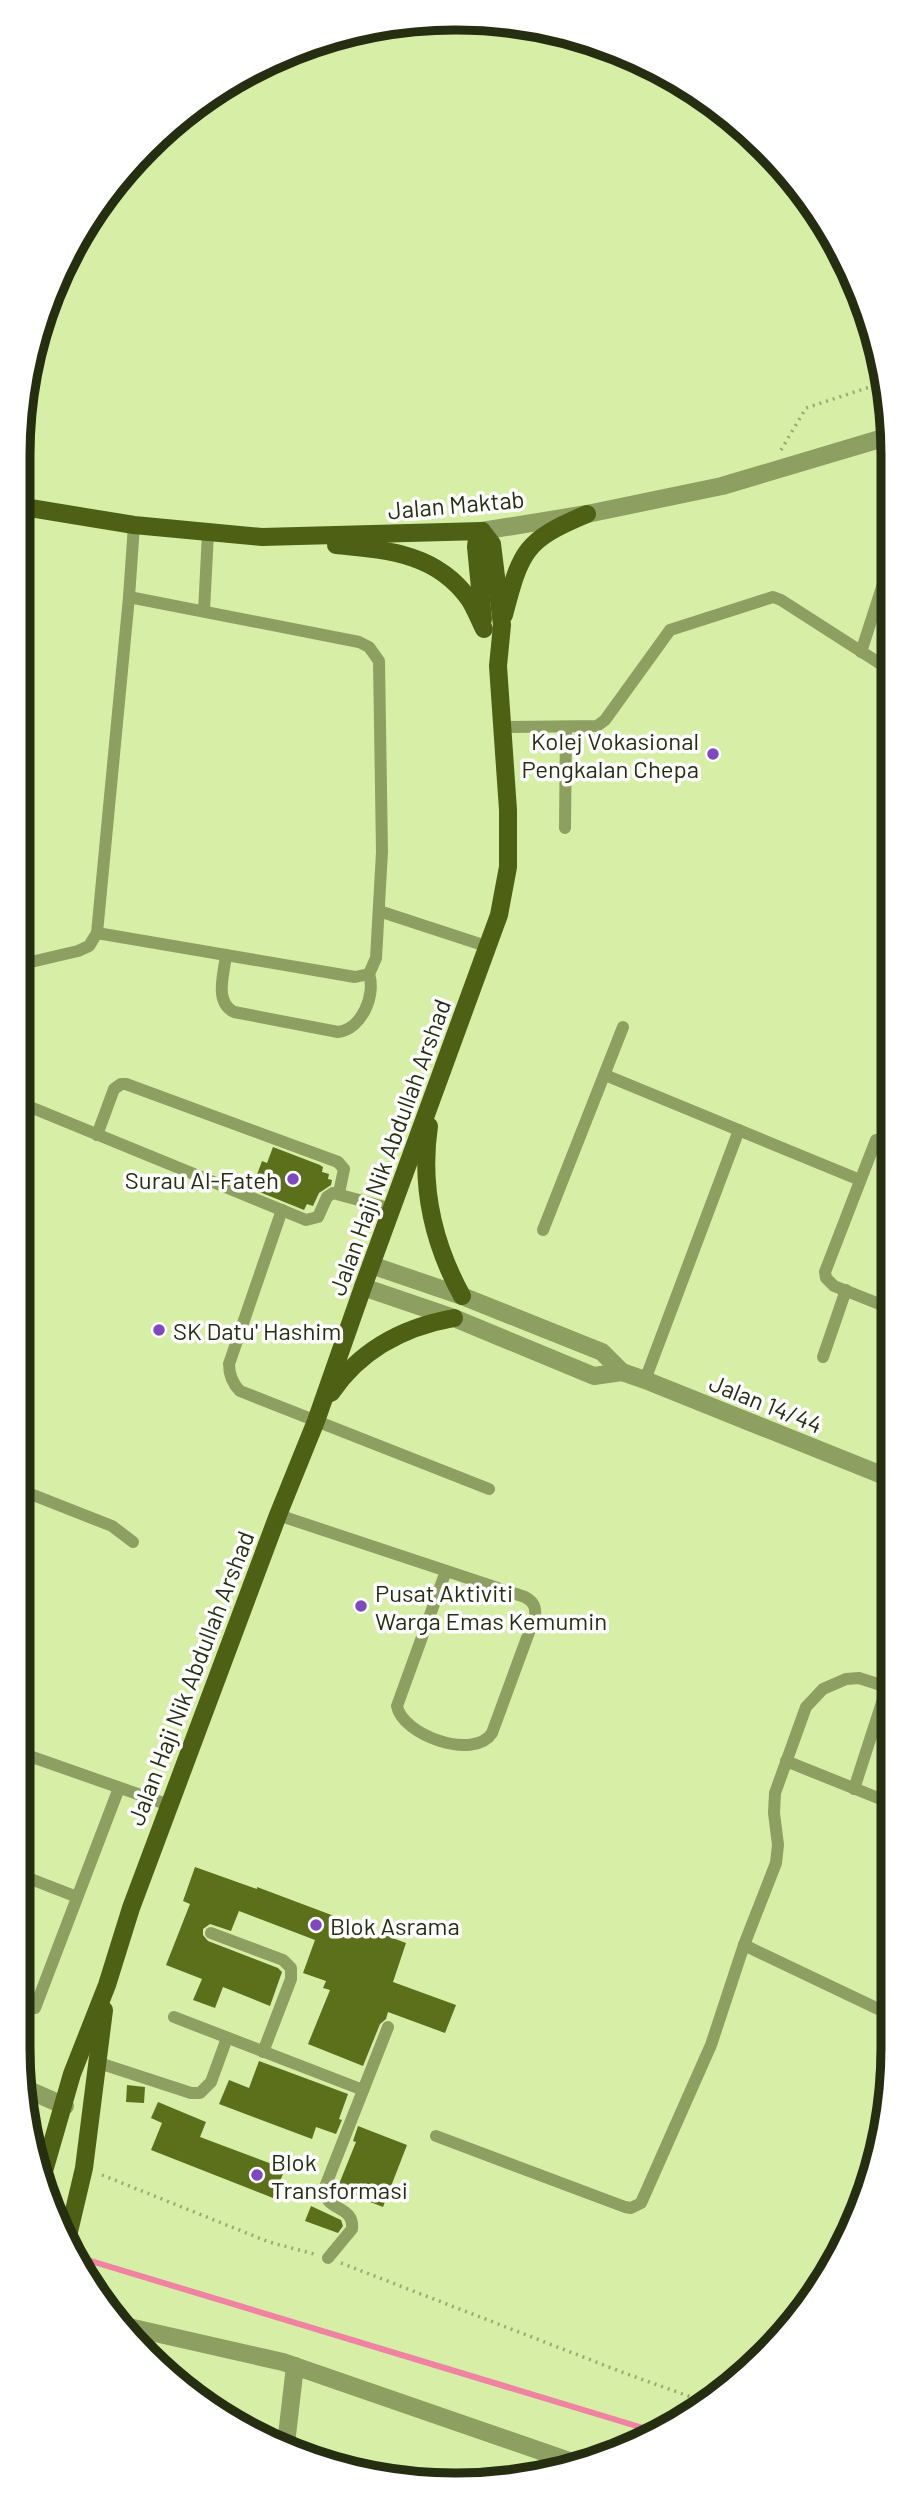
<svg xmlns="http://www.w3.org/2000/svg" width="911" height="2503" font-family="Barlow,sans-serif">
<style>
.lines{fill:none;stroke-linecap:round;stroke-linejoin:round}
.stream{stroke:#f082a2;stroke-width:6}
.building{fill:#5c701c}
.path{stroke:#98aa72;stroke-width:3.5;stroke-dasharray:2 5;stroke-linecap:butt}
.service{stroke:#8da061;stroke-width:12}
.minor{stroke:#8da061;stroke-width:18}
.tertiary{stroke:#8da061;stroke-width:18}
.primary{stroke:#4e6014;stroke-width:18}
.poi-dot{fill:#8048bf;stroke:#fff;stroke-width:2.5}
.labels{text-anchor:middle;dominant-baseline:central;stroke-width:7;stroke-linejoin:round;paint-order:stroke}
.street-label{font-size:24px;fill:#262e12;stroke:#fff}
.poi-label{font-size:24px;fill:#262e12;stroke:#fff;text-anchor:start}
.rim{fill:none;stroke:#262e12;stroke-width:9}
</style>
<rect width="100%" height="100%" fill="#d7eea7"/>
<g class="lines">
<!-- stream -->
<polyline class="stream" points="81,2258 653,2431"/>
</g>
<!-- building -->
<g class="building">
<polygon points="273,1147 320,1165 323,1167 322,1172 329,1174 328,1179 332,1180 331,1185 319,1193 313,1206 307,1204 304,1210 257,1191 260,1182 255,1180 262,1161 267,1163"/>
<polygon points="195,1867 257,1889 257,1887 406,1943 393,1982 456,2005 445,2033 388,2012 386,2019 380,2024 363,2066 308,2044 330,1990 323,1988 326,1981 303,1973 315,1940 239,1911 231,1931 210,1924 203,1929 203,1935 208,1941 278,1968 282,1972 270,2006 223,1987 215,2008 193,2000 202,1979 166,1965 190,1904 183,1901"/>
<polygon points="259,2061 348,2094 339,2119 342,2120 336,2134 316,2127 312,2139 219,2104 229,2080 249,2088"/>
<polygon points="127,2085 145,2087 144,2103 126,2102"/>
<polygon points="158,2102 206,2122 200,2137 285,2169 273,2198 151,2150 162,2123 151,2118"/>
<polygon points="358,2126 407,2145 383,2207 337,2189 356,2142 353,2141"/>
<polygon points="311,2206 341,2220 343,2226 338,2233 305,2221"/>
</g>
<g class="lines">
<!-- path -->
<g class="path">
<polyline points="781,450 806,408 885,382"/>
<polyline points="102,2175 269,2242 314,2254"/>
<polyline points="341,2263 627,2374 708,2403"/>
</g>
<!-- service -->
<g class="service">
<polyline points="204,611 208,533"/>
<polyline points="861,652 883,584"/>
<polyline points="502,727 597,726 605,720 670,630 773,597 781,600 890,670"/>
<polyline points="565,828 566,727"/>
<polyline points="379,911 489,947"/>
<polyline points="97,933 355,977 369,974 376,958 382,852 379,661 369,647 359,642 129,597"/>
<path d="M226 955C224 974 214 1002 234 1012L338 1032C362 1029 376 995 369 974"/>
<polyline points="18,965 78,951 89,946 97,933 129,597 134,525"/>
<polyline points="605,1075 860,1180"/>
<polyline points="18,1102 306,1220 318,1217 327,1197 333,1193 392,1209"/>
<polyline points="97,1135 114,1089 121,1084 126,1084 338,1162 344,1169 339,1193"/>
<polyline points="876,1140 825,1272 826,1278 834,1286 892,1309"/>
<path d="M282 1210 229 1364C229 1375 232 1383 240 1391L489 1489"/>
<polyline points="543,1230 623,1027"/>
<polyline points="823,1357 846,1290"/>
<polyline points="645,1380 739,1130"/>
<polyline points="18,1489 112,1526 133,1542"/>
<path d="M278 1515 525 1597C534 1602 536 1607 535 1616L492 1733C474 1761 402 1735 397 1706L446 1571"/>
<polyline points="18,1752 169,1805"/>
<polyline points="786,1761 893,1804"/>
<polyline points="854,1789 887,1687 892,1690"/>
<polyline points="18,1874 77,1897"/>
<polyline points="211,1933 283,1960 291,1968 291,1979 263,2052"/>
<polyline points="744,1945 893,2016"/>
<polyline points="35,2008 119,1788"/>
<polyline points="174,2017 363,2090"/>
<polyline points="99,2063 191,2093 200,2093 211,2082 227,2038"/>
<polyline points="436,2136 625,2207 631,2208 641,2203 711,2045 744,1945 776,1863 778,1845 774,1813 775,1793 806,1707 823,1689 846,1679 859,1678 887,1687 893,1671"/>
<path d="M328 2258 352 2229C355 2204 322 2212 325 2187L388 2027"/>
</g>
<!-- minor -->
<g class="minor">
<polyline points="371,1265 462,1296 602,1352 622,1372"/>
<polyline points="363,1287 454,1318 594,1376 622,1372 645,1380 892,1479"/>
<polyline points="24,2088 65,2106"/>
<polyline points="120,2325 283,2362 575,2463"/>
<polyline points="286,2444 295,2366"/>
</g>
<!-- tertiary -->
<polyline class="tertiary" points="482,531 587,514 722,486 890,436"/>
<!-- primary -->
<g class="primary">
<polyline points="18,506 134,525 262,537 482,531"/>
<polyline points="482,531 477,538 476,547 483,619"/>
<path d="M336 545C387 550 436 553 469 599 475 608 479 619 484 629"/>
<path d="M504 615C521 550 525 540 587 514"/>
<path d="M429 1126C420 1187 433 1243 462 1296"/>
<path d="M331 1393C360 1350 404 1327 454 1318"/>
<polyline points="40,2185 72,2074 107,1985 131,1908 278,1515 316,1421 363,1287 499,915 508,867 508,810 498,666 502,625 492,544 482,531"/>
<polyline points="68,2236 84,2168 104,2010"/>
</g>
</g>
<!-- markers -->
<g class="poi-dot">
<circle cx="713" cy="754" r="7"/>
<circle cx="293" cy="1179" r="7"/>
<circle cx="159" cy="1330" r="7"/>
<circle cx="361" cy="1606" r="7"/>
<circle cx="316" cy="1925" r="7"/>
<circle cx="257" cy="2175" r="7"/>
</g>
<g class="labels">
<!-- street labels -->
<g class="street-label">
<text transform="translate(456 504) rotate(-5)">Jalan Maktab</text>
<text transform="translate(389 1147) rotate(-70)">Jalan Haji Nik Abdullah Arshad</text>
<text transform="translate(766 1403) rotate(22)">Jalan 14/44</text>
<text transform="translate(190 1678) rotate(-69)">Jalan Haji Nik Abdullah Arshad</text>
</g>
<!-- poi labels -->
<g class="poi-label">
<text x="699" y="740" text-anchor="end">Kolej Vokasional<tspan x="699" dy="28">Pengkalan Chepa</tspan></text>
<text x="279" y="1179" text-anchor="end">Surau Al-Fateh</text>
<text x="173" y="1330">SK Datu' Hashim</text>
<text x="375" y="1592">Pusat Aktiviti<tspan x="375" dy="28">Warga Emas Kemumin</tspan></text>
<text x="330" y="1925">Blok Asrama</text>
<text x="271" y="2161">Blok<tspan x="271" dy="28">Transformasi</tspan></text>
</g>
</g>
<!-- crop -->
<path d="M0 0H911V2503H0ZM455 30H456A425 425 0 0 1 881 455V2048A425 425 0 0 1 456 2473H455A425 425 0 0 1 30 2048V455A425 425 0 0 1 455 30Z" fill="#fff" fill-rule="evenodd"/>
<path class="rim" d="M455 30H456A425 425 0 0 1 881 455V2048A425 425 0 0 1 456 2473H455A425 425 0 0 1 30 2048V455A425 425 0 0 1 455 30Z"/>
</svg>
